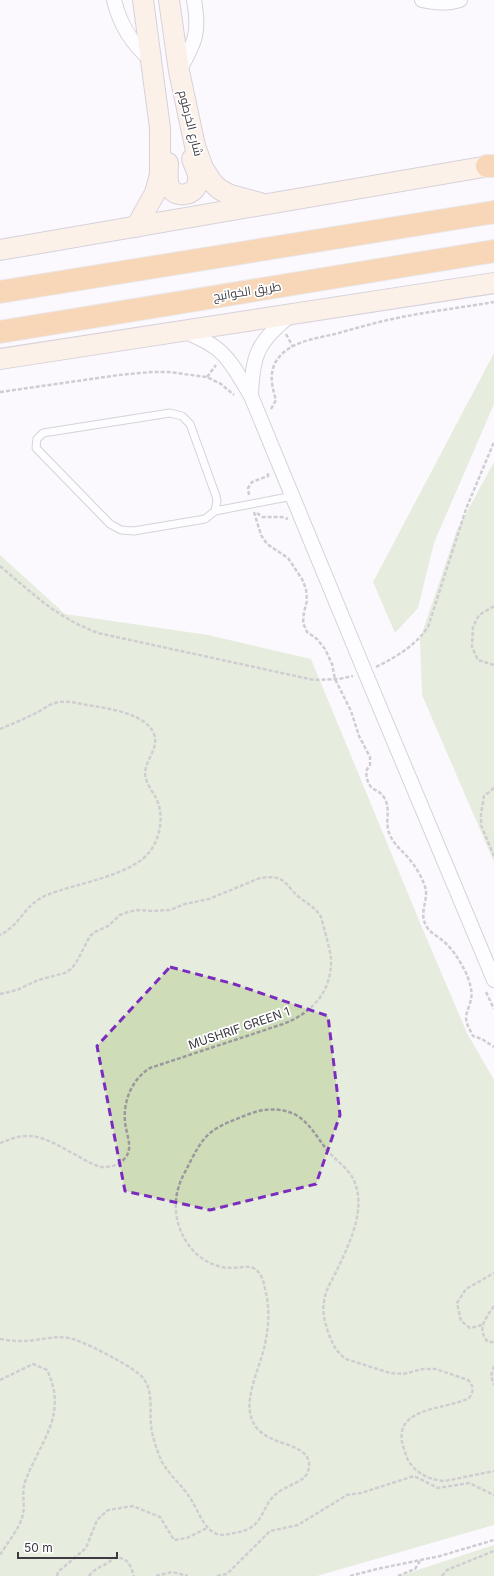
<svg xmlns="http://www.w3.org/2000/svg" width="494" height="1576" viewBox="0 0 494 1576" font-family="Inter,Cairo,sans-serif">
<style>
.green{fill:#ceddb8}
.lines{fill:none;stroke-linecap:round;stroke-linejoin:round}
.lane-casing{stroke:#a8a1b1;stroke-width:9}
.street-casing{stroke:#a8a1b1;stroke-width:16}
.secondary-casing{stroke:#a8a1b1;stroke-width:22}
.highway-casing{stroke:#d4d4d5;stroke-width:24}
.path{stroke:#9b989e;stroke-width:2.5;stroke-dasharray:4 2;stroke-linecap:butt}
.lane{stroke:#fff;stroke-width:7}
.street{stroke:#fff;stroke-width:14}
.secondary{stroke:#fce6d0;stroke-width:20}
.highway{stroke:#f4ab64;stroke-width:22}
.marked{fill:none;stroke:#7b2cbf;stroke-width:3;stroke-dasharray:8 5;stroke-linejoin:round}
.labels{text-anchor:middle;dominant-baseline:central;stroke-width:3.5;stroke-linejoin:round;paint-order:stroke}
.street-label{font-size:12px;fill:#3d3a41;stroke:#fff}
</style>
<rect width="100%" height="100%" fill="#fbf9fd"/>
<g class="green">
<path d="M494 353V404L434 543 418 608 395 633 373 582Z"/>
<path d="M494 462V862L422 695 420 639 457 530Z"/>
<path d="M0 555 65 614 208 635 311 659 421 925 467 1033 494 1080V1525L317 1576H0Z"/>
<path d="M494 1545V1576H399Z"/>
</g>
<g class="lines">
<g class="lane-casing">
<g id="lane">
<path d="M170 413 182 416 190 424 216 496 217 501 215 511 205 519 134 531 121 530 110 524 36 448 37 439 43 433Z"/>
<path d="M215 511 293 496"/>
</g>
</g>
<g class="street-casing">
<g id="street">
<path d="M114 0C120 25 131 43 150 59"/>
<path d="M422 0C436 3 447 4 460 0"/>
<path d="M179 71C195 42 200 34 194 0"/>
<path d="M183 331C225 347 229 359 251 396L365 672 494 980"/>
<path d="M251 396C252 355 258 341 291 315"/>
</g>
</g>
<g class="secondary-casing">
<g id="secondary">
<path d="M169 0 179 71 195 146 203 168 212 182 219 189 230 195 260 203"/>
<path d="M168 163C168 171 166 180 170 188 178 200 198 194 198 180 199 173 194 165 192 159"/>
<path d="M136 227 155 193 160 174V128L143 0"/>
<path d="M0 250 494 165"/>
<path d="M0 359 494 283"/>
</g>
</g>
<g class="highway-casing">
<g id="highway">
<path d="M487 166H494"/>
<path d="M0 292 494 212"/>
<path d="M0 332 494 251"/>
</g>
</g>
<g class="path">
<path d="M286 334 293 347"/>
<path d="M207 377 216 365"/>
<path d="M0 392 119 375 151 372H168L207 377 221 384 234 395"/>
<path d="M271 409 276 400C271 384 268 368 281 355 294 341 318 338 335 334 353 329 370 324 388 320 423 312 459 308 494 302"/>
<path d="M249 495 248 488 252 482 268 476V473"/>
<path d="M254 512 261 535 267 544 288 558 302 579 306 589 307 601 304 612 303 623 307 632 317 639 325 649 332 664 335 679 351 711 359 736 370 757V765L366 771C368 795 377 785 385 799 391 810 384 823 390 835 394 845 403 851 410 860 416 867 421 876 424 884 431 899 417 912 427 927 430 933 438 936 443 941 453 949 460 961 466 973 469 980 473 991 471 999 470 1005 467 1010 466 1017 466 1024 470 1030 473 1036L482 1039 494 1047"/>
<path d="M257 513 262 517H282L288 519"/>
<path d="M0 566C32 593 57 618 98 633L314 680 339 679 353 676"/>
<path d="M494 606 479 615 473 627 472 647 478 660 494 665"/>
<path d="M376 667C396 657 415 646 428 627L466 509 494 442"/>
<path d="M0 729C12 724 24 719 36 713 42 710 48 705 55 703 66 700 76 703 87 705 106 708 146 713 154 734 160 751 141 762 146 779 148 786 153 792 156 798 164 814 161 835 151 850 133 876 76 883 47 895 24 904 21 925 0 935"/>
<path d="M494 788 484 796 481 814V825L494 856"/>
<path d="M486 992 494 1009"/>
<path d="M0 994 17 990 38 980 65 973 71 969 76 963 90 936 95 932 108 926 120 915 128 912 137 910 153 911 170 910 185 904 209 899 260 878C287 874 284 885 300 898 308 904 316 908 321 917 324 929 330 948 331 959 332 992 312 1013 283 1024L150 1068C132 1079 123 1101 125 1122 126 1131 130 1141 129 1149 127 1163 112 1168 100 1167 78 1159 49 1135 27 1136 17 1136 9 1140 0 1143"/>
<path d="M494 1306C486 1318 476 1329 488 1342H494"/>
<path d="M482 1325 470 1328 461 1321 457 1303 466 1289 494 1273"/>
<path d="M0 1339C12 1341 23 1342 35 1340 49 1338 62 1335 76 1340 90 1345 136 1368 143 1378 155 1393 148 1414 152 1432 154 1442 158 1453 162 1462 170 1476 182 1485 190 1498 198 1509 203 1529 217 1534 222 1536 228 1534 234 1533 239 1532 245 1531 250 1528 263 1521 264 1504 275 1495 282 1488 291 1486 299 1481 305 1478 308 1474 309 1467 311 1450 290 1446 277 1441 228 1423 258 1378 265 1344 269 1324 270 1308 265 1289 263 1279 261 1271 251 1267 240 1266 229 1270 218 1266 186 1257 168 1218 179 1186 181 1178 186 1171 189 1164 195 1153 200 1142 209 1134 219 1125 232 1121 244 1116 260 1109 279 1106 296 1115 311 1124 317 1138 328 1151 337 1162 350 1169 355 1183 366 1211 348 1247 336 1272 331 1282 325 1291 324 1302 322 1313 325 1322 328 1332 332 1343 336 1352 346 1359L390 1373 403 1374 423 1369H436L468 1380C474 1386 474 1391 469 1398 447 1410 392 1406 403 1446 405 1451 406 1456 408 1460 416 1474 430 1480 445 1481L494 1471"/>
<path d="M494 1366 491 1376 494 1385"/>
<path d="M0 1380 33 1364 47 1370C69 1415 39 1443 25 1482 21 1493 26 1507 22 1518 19 1528 6 1545 0 1555"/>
<path d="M57 1576 58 1572 86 1548 97 1520 108 1510 133 1506 160 1517 174 1540 187 1538 207 1528"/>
<path d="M89 1576C95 1567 106 1566 114 1558 128 1557 130 1564 134 1576"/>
<path d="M156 1576 172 1572 188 1576"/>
<path d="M217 1576 227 1574 270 1531 298 1525 347 1495 361 1493 414 1476 438 1488 469 1483 494 1495"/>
<path d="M350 1576 377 1569 440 1556 494 1540"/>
<path d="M398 1576 415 1569 420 1561"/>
<path d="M442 1576 447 1570 494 1551"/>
</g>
<use href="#lane" class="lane"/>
<use href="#street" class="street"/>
<use href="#secondary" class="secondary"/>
<use href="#highway" class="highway"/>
</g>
<path d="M0 0H494V1576H0ZM170 967 234 984 328 1016 340 1115 316 1184 210 1210 125 1191 97 1046Z" fill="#fbf9fd" fill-opacity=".55" fill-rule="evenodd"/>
<path class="marked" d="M170 967 234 984 328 1016 340 1115 316 1184 210 1210 125 1191 97 1046Z"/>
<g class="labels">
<g class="street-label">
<text transform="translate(191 123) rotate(76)">شارع الخرطوم</text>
<text transform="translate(247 291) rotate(-9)">طريق الخوانيج</text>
<text transform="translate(239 1028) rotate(-19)">MUSHRIF GREEN 1</text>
</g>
</g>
<path d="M18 1552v6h99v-6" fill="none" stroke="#3d3a41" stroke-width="2"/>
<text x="24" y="1552" font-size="12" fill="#3d3a41" stroke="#ffffff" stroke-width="3" paint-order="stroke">50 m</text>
</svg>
